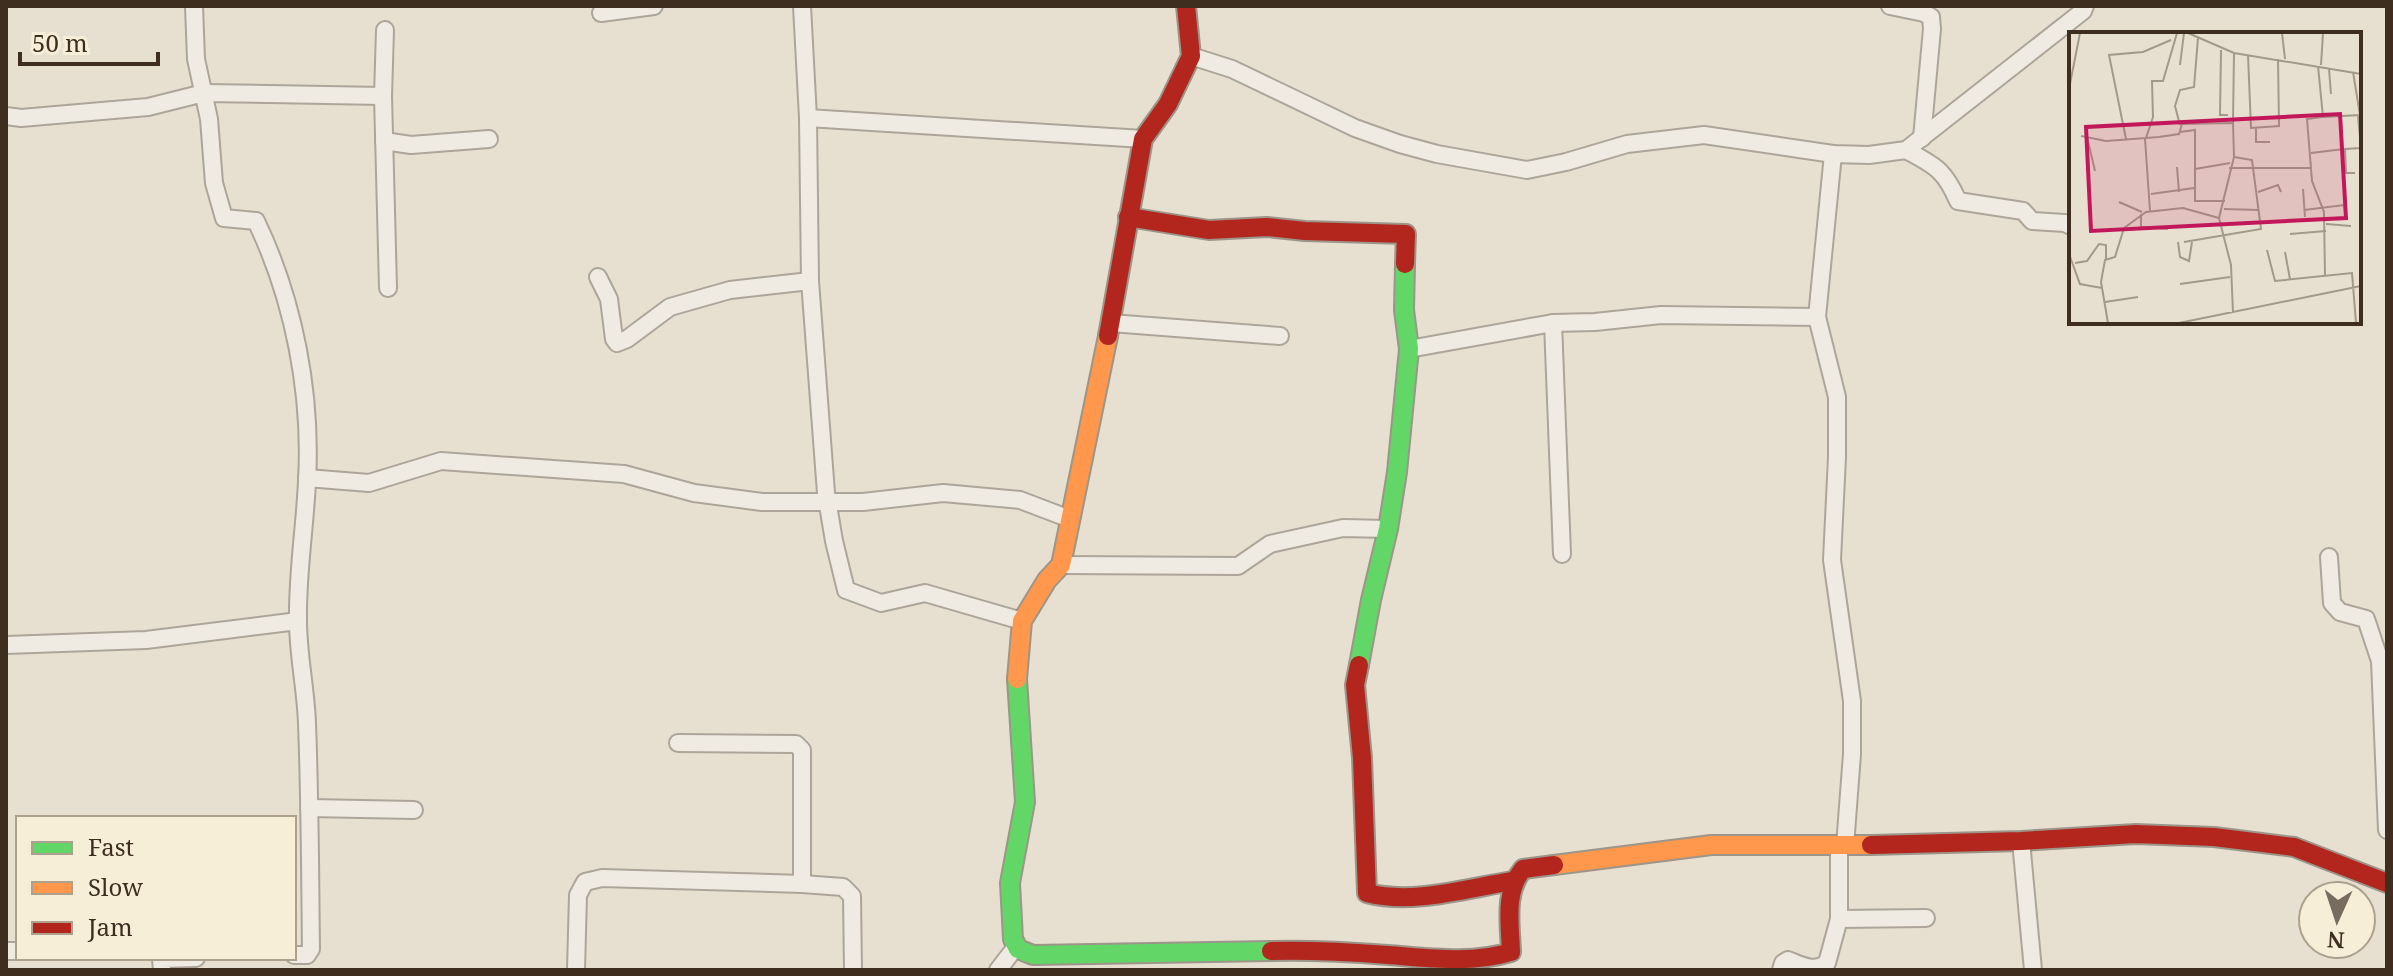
<svg xmlns="http://www.w3.org/2000/svg" width="2393" height="976" viewBox="0 0 2393 976" font-family="'Noto Serif',serif">
<style>
.lines{fill:none;stroke-linecap:round;stroke-linejoin:round}
.street-casing{stroke:#ada599;stroke-width:20}
.fast-casing{stroke:#9c958a;stroke-width:22}
.slow-casing{stroke:#9c958a;stroke-width:22}
.jam-casing{stroke:#9c958a;stroke-width:22}
.street{stroke:#efebe3;stroke-width:16}
.fast{stroke:#63d668;stroke-width:18}
.slow{stroke:#ff974d;stroke-width:18}
.jam{stroke:#b3261e;stroke-width:18}
.inset-road{fill:none;stroke:#a3998a;stroke-width:2}
.view{fill:#c2185b;fill-opacity:0.15;stroke:#c2185b;stroke-width:4}
.inset-edge{fill:none;stroke:#3d2e20;stroke-width:4}
</style>
<rect width="100%" height="100%" fill="#e7e0d1"/>
<g class="lines">
<g class="street-casing">
<g id="street">
<path d="M194 6 196 59 209 119 214 183 224 218 256 221C294 300 312 394 307 481 305 527 297 575 298 621 298 655 306 690 307 724 310 799 310 874 311 949L307 955H294"/>
<path d="M802 6 808 118 810 281 826 493 834 541 846 590 881 603 925 593 1022 621"/>
<path d="M1890 6 1924 13 1931 17 1932 29 1922 138"/>
<path d="M601 13 654 6"/>
<path d="M385 30 383 96 388 288"/>
<path d="M1191 56 1232 69 1355 128 1400 144 1437 154 1527 170 1566 162 1627 144 1704 135 1833 154 1869 155 1906 150 2083 11 2085 6"/>
<path d="M6 116 21 118 148 107 204 93 383 96"/>
<path d="M808 118 1143 139"/>
<path d="M384 141 411 145 489 139"/>
<path d="M1906 150C1935 166 1944 169 1958 201L2023 211 2032 221 2065 223 2071 226"/>
<path d="M1833 154 1817 317 1837 397V457L1832 560 1852 701V754L1845 846"/>
<path d="M598 277 609 299 614 339 617 343 627 339 670 307 730 290 810 281"/>
<path d="M1111 323 1280 336"/>
<path d="M1553 323 1562 554"/>
<path d="M1409 349 1553 323 1595 322 1661 315 1817 317"/>
<path d="M307 478 369 483 441 461 624 474 694 493 762 502H863L943 493 1020 500 1070 519"/>
<path d="M2329 557 2332 603 2340 612 2366 619 2380 661 2387 830"/>
<path d="M1061 565 1238 566 1270 544 1343 528 1388 529"/>
<path d="M6 645 146 640 298 621"/>
<path d="M678 743 796 744 802 750V884"/>
<path d="M309 808 414 810"/>
<path d="M2021 841 2033 970"/>
<path d="M1839 919 1926 918"/>
<path d="M6 951H18"/>
<path d="M162 970 161 959 196 958"/>
<path d="M576 970 578 895 585 882 602 878 802 884 843 887 852 896 853 970"/>
<path d="M998 970 1015 948"/>
<path d="M1781 970 1783 963 1788 960C1801 965 1815 973 1827 963L1839 919V846"/>
</g>
</g>
<g class="fast-casing">
<g id="fast">
<path d="M1359 665 1371 600 1388 529 1397 472 1409 349 1404 310 1405 264"/>
<path d="M1017 679 1025 802 1010 883 1013 939 1018 949 1033 955 1271 951"/>
</g>
</g>
<g class="slow-casing">
<g id="slow">
<path d="M1017 679 1022 621 1047 580 1061 565 1108 336"/>
<path d="M1554 865 1711 845H1871"/>
</g>
</g>
<g class="jam-casing">
<g id="jam">
<path d="M1128 217 1209 230 1267 227 1305 231 1406 234 1405 264"/>
<path d="M1108 336 1143 139 1168 104 1191 56 1186 6"/>
<path d="M1359 665 1355 685 1362 758 1367 893C1413 905 1467 888 1513 881"/>
<path d="M1871 845 2021 841 2136 834 2214 837 2294 847 2387 883"/>
<path d="M1271 951C1311 950 1349 952 1388 955 1430 958 1471 964 1511 952 1510 923 1504 892 1523 869L1554 865"/>
</g>
</g>
<use href="#street" class="street"/>
<use href="#fast" class="fast"/>
<use href="#slow" class="slow"/>
<use href="#jam" class="jam"/>
</g>
<g transform="translate(2069 32)">
<rect width="292" height="292" fill="#e7e0d1"/>
<path class="inset-road" d="M119 1 165 21 292 42M213 1 216 27M152 18 151 83H159M179 23 182 96 210 94 209 27M111 33 115 1M252 33 254 1M249 34 254 85 238 87 243 149 255 180 256 243M260 37 262 62M0 57 11 1M254 85 291 83 284 40M164 90 165 21M111 93 106 74 111 58 125 55 129 6M187 96V110H201M111 100 126 98V169H156M12 104 37 109 90 105 110 102 113 92 164 91 165 125 150 186 162 233 164 281M18 105 26 139M77 106 84 85 83 49H94L108 1M57 107 40 23 74 20 102 8M76 107 81 179M242 121 275 117M108 135 110 160M160 136H241M126 137 161 131M286 141H277L276 117 292 116 289 84M234 157 236 185M189 160 209 153 212 160M82 162 125 156M50 170 73 180M155 177 190 178M235 178 275 173 276 179M72 182V195L99 197M257 192 282 194M221 202 257 199M109 210 111 225 120 229 123 210M115 210 192 197 183 128 165 125M198 218 206 249 283 241 287 291M216 220 221 247M0 222 11 252 33 256M6 231 18 229 30 212 37 213V227M111 252 161 245M36 270 69 265M39 291 32 250 36 228 46 225 55 196 77 180 114 176 150 186M110 291 292 254"/>
<path class="view" d="M271 82 277 186 22 199 17 95Z"/>
<rect width="292" height="292" class="inset-edge"/>
</g>
<rect width="2393" height="976" fill="none" stroke="#3d2e20" stroke-width="16"/>
<rect x="16" y="816" width="280" height="144" fill="#f7eed8" stroke="#ada18e" stroke-width="2"/>
<rect x="32" y="842" width="40" height="12" fill="#63d668" stroke="#ada18e" stroke-width="2"/>
<text x="88" y="856" font-size="24" fill="#3d2e20">Fast</text>
<rect x="32" y="882" width="40" height="12" fill="#ff974d" stroke="#ada18e" stroke-width="2"/>
<text x="88" y="896" font-size="24" fill="#3d2e20">Slow</text>
<rect x="32" y="922" width="40" height="12" fill="#b3261e" stroke="#ada18e" stroke-width="2"/>
<text x="88" y="936" font-size="24" fill="#3d2e20">Jam</text>
<g transform="translate(2337 920) rotate(183)"><circle r="38" fill="#f7eed8" stroke="#ada18e" stroke-width="2"/>
<path d="M0-6L14 30L0 20L-14 30Z" fill="#786c5e"/>
<text y="-12" font-size="22" font-weight="bold" text-anchor="middle" fill="#3d2e20">N</text>
</g>
<path d="M20 52v12h138v-12" fill="none" stroke="#3d2e20" stroke-width="4"/>
<text x="32" y="52" font-size="24" fill="#3d2e20" stroke="#f7eed8" stroke-width="6" paint-order="stroke">50 m</text>
</svg>
